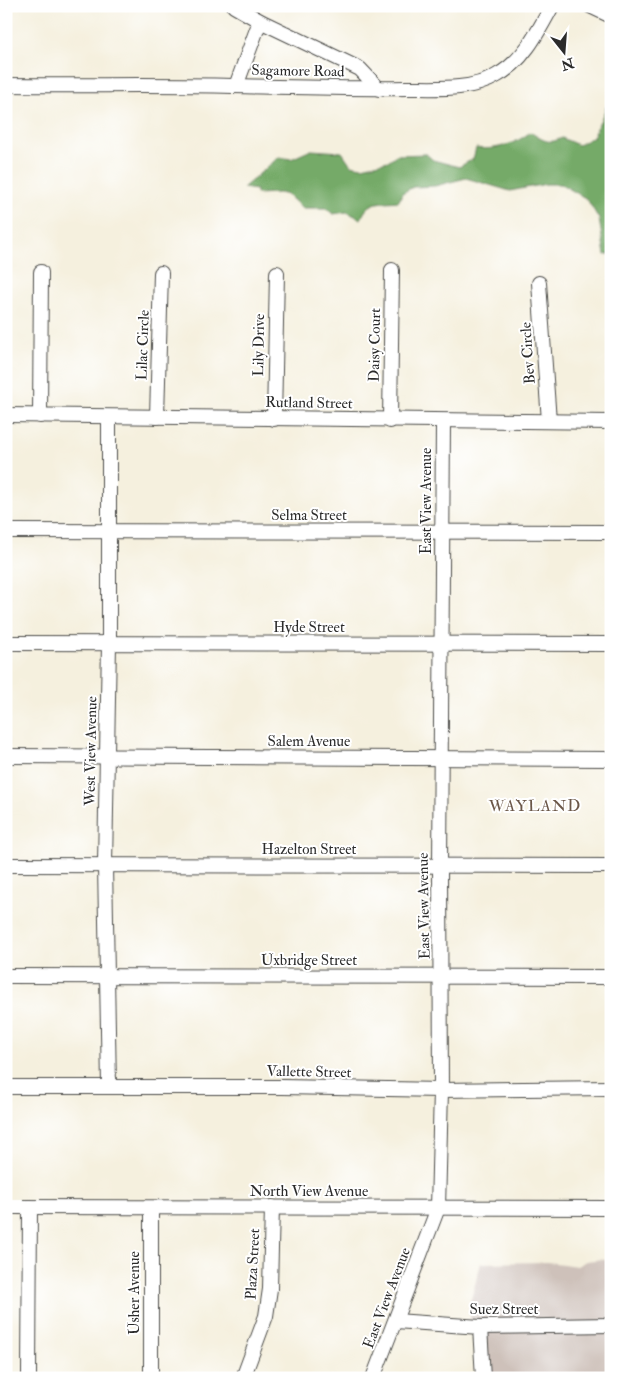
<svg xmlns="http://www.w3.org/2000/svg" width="617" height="1384" viewBox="0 0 617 1384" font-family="'IM FELL Double Pica',serif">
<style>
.industrial{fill:#cec1ba}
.forest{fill:#75aa68;stroke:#506a4a}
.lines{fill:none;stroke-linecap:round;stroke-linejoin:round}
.minor-casing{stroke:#494946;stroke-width:16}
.minor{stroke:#fff;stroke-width:14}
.labels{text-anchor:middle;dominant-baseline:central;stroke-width:4;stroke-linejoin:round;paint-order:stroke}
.street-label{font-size:15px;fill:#2b2b2b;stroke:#fff}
.neighbourhood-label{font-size:16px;letter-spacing:1px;fill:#6b5748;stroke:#fff}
</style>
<rect width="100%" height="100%" fill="#fff"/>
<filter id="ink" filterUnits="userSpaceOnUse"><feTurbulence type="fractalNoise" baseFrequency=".02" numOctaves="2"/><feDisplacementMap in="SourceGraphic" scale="10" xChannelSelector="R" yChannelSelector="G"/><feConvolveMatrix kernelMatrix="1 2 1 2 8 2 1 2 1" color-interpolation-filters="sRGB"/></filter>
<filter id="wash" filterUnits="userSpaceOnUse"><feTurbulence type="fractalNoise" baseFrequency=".0096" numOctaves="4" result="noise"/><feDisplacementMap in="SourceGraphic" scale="20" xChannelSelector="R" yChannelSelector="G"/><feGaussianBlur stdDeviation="1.12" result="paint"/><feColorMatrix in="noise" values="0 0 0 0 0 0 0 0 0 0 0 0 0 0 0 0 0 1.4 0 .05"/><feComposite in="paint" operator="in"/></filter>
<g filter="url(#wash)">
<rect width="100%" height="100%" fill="#f5f0de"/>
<path class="industrial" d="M603 1259 611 1262V1378H483L480 1329 470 1324 471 1299 481 1263 548 1262 577 1266 586 1261Z"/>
<path class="forest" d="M611 97V184L607 192 611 200V254L605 255 599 219 587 199 561 184H546L510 191 466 178 435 186 413 187 402 193 399 201C381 203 369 199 361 219L347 212 333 214 326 208H302L288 195 279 193 256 194V190L243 188 279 157 291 159 311 150 342 152 351 165 362 167 388 161 396 155 426 154 433 160 459 167 473 159 476 148C493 151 517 144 530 132 543 140 548 145 562 138L578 145 593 137Z"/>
</g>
<g filter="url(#ink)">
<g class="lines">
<g class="minor-casing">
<g id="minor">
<path d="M234 6 260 21 360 69 379 89"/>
<path d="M590 6 611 16"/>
<path d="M6 85C82 86 157 84 233 86 291 87 349 89 407 88 435 88 471 91 496 76 523 62 538 32 552 6"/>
<path d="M236 86 260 21"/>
<path d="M539 283 549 421"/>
<path d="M6 415 611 422"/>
<path d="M40 416 41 272"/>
<path d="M109 417V643L105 865 109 1086"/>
<path d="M157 417 161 273"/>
<path d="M274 419 277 273"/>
<path d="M390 421 392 270"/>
<path d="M6 531 611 532"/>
<path d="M6 643 611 644"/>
<path d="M6 756 611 759"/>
<path d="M6 865 611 866"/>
<path d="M6 976 611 977"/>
<path d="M6 1087H282L441 1090 611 1088"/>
<path d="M6 1207 611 1208"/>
<path d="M151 1208V1378"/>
<path d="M396 1321 480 1327 611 1325"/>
<path d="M480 1327 483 1378"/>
<path d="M29 1378 30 1207"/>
<path d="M243 1378 266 1316 270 1289 272 1207"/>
<path d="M373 1378 438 1208 441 1090 440 867 443 422"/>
</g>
</g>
<use href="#minor" class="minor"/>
</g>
</g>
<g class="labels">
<g class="street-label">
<text transform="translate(298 71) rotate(1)">Sagamore Road</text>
<text transform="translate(143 345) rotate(-88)">Lilac Circle</text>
<text transform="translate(259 345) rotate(-89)">Lily Drive</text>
<text transform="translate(375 345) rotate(-89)">Daisy Court</text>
<text transform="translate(528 353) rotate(-94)">Bev Circle</text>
<text transform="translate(309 403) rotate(1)">Rutland Street</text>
<text transform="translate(426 501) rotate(-90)">East View Avenue</text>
<text x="309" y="515">Selma Street</text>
<text x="309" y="627">Hyde Street</text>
<text x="309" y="741">Salem Avenue</text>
<text transform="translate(91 751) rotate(-89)">West View Avenue</text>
<text x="309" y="849">Hazelton Street</text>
<text transform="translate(424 906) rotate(-91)">East View Avenue</text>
<text x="309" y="960">Uxbridge Street</text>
<text transform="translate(309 1072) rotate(1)">Vallette Street</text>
<text x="309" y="1191">North View Avenue</text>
<text transform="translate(253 1264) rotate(-87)">Plaza Street</text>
<text transform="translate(134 1293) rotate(-90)">Usher Avenue</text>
<text transform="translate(387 1298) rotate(-69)">East View Avenue</text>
<text x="504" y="1309">Suez Street</text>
</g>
<g class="neighbourhood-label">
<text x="535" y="806">WAYLAND</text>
</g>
</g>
<rect width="617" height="1384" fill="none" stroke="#fff" stroke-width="25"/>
<g transform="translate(564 52) rotate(163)" stroke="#ffffff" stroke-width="4" paint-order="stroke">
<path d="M0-4L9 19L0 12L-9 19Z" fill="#2b2b2b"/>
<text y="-8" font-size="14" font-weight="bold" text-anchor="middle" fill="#2b2b2b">N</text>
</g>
</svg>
